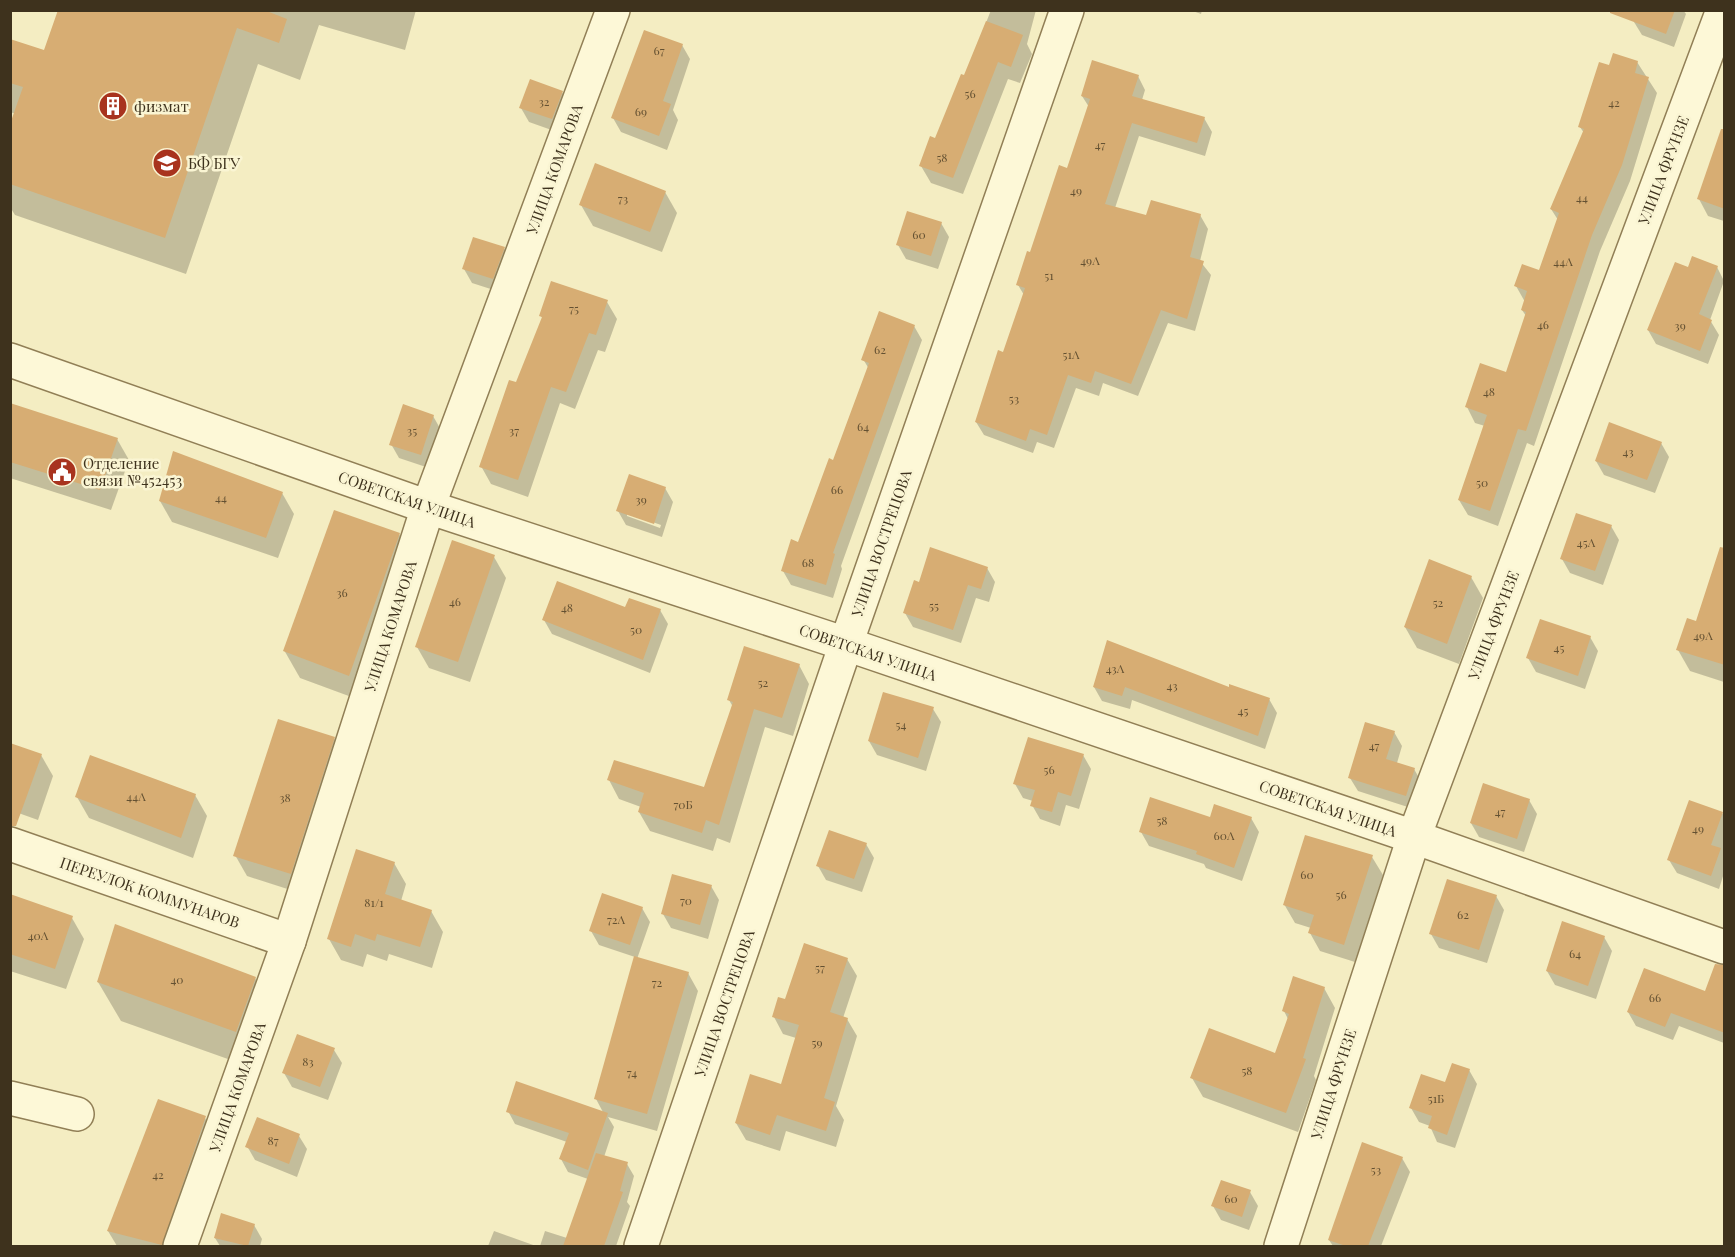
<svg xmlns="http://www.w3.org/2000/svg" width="1735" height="1257" viewBox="0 0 1735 1257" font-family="'Playfair Display',serif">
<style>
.shadow{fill:#0003;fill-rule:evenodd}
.building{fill:#d7ad73}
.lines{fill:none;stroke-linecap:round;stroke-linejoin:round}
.minor-casing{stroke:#917f56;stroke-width:36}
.minor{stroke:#fdf8d7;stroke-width:33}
.labels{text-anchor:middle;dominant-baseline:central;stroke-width:5;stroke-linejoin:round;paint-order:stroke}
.number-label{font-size:12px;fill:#645132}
.poi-label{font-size:15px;fill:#3e321d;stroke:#faf5d3;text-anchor:start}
.street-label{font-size:15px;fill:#3e321d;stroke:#faf5d3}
</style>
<rect width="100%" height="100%" fill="#f4edc2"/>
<g class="shadow">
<path d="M60 10H416L405 50 319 25 300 80 258 64 186 274 15 215 10 207V129L16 114 10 112V40L45 52Z"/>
<path d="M991 10H1036L1027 44 1032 54 1020 83 1008 79 963 194 931 183 921 166 936 140 965 77Z"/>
<path d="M1190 10H1202L1201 14Z"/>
<path d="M1638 10H1683L1686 14 1674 47 1642 35 1634 22Z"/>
<path d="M682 45 690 59 673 110 678 120 667 150 621 132 613 118Z"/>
<path d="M1637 62 1657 93 1630 181 1600 251 1534 446 1527 443 1498 526 1468 515 1459 500 1485 426 1475 423 1467 407 1507 374 1526 316 1522 310 1525 302 1516 286 1540 272 1558 220 1551 209 1584 133 1580 127 1610 67Z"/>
<path d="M1138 76 1145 90 1142 100 1204 118 1212 132 1205 156 1139 136 1115 208 1147 217 1200 215 1208 229 1200 261 1211 275 1195 331 1168 323 1138 396 1103 383 1099 396 1076 388 1054 448 1037 442 1033 453 984 435 976 422 1004 354 1024 295 1018 285 1067 170 1089 107 1082 96Z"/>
<path d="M562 92 570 106 560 133 529 122 521 108Z"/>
<path d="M1724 127V221L1708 216 1699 199Z"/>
<path d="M665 192 677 213 662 252 593 226 581 205Z"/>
<path d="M941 223 949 237 938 269 906 259 898 245Z"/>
<path d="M504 248 512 262 500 292 472 283 464 269Z"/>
<path d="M1717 267 1724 281 1710 320 1719 335 1708 364 1656 344 1648 330 1689 269Z"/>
<path d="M607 302 617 319 605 352 598 350 575 409 560 403 528 497 491 484 481 466 517 384 543 319 541 316Z"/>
<path d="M914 326 922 340 841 566 842 569 833 598 791 585 783 571 799 543 834 462 869 369 863 359Z"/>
<path d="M10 405 117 439 129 460 111 510 10 478Z"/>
<path d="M433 416 441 430 429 468 399 458 391 444Z"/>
<path d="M1661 443 1669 457 1655 493 1604 475 1596 461Z"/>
<path d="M665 488 673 502 662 537 626 525 618 511ZM627 513 661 525 660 528 627 516Z"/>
<path d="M282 493 294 514 278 558 172 522 160 501Z"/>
<path d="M1611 526 1619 540 1603 585 1570 573 1562 559Z"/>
<path d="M399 534 415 561 365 702 300 678 284 650Z"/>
<path d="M494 557 506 578 470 682 429 668 417 647Z"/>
<path d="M987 568 995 582 989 602 976 598 961 643 913 627 905 613 920 584Z"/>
<path d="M1471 577 1483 598 1459 664 1417 648 1405 627Z"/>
<path d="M1724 588V682L1690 671 1678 650Z"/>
<path d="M626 609 660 610 668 624 650 673 552 634 544 620Z"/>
<path d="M1590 637 1598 651 1585 689 1536 672 1528 658Z"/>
<path d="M1108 642 1230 689 1269 699 1277 713 1265 749 1132 700 1130 709 1102 701 1094 687Z"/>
<path d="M799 665 809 684 793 736 765 727 730 843 717 838 713 851 650 831 639 812 641 807 619 799 609 780 705 789 733 707 729 700Z"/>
<path d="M933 709 941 722 926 771 877 755 869 741Z"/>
<path d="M1394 732 1402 746 1397 763 1414 769 1422 783 1414 809 1358 791 1350 778Z"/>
<path d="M334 738 346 759 303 894 247 876 235 855Z"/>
<path d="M41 755 53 776 38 820 10 810Z"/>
<path d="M1083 755 1091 769 1079 809 1066 805 1060 826 1040 819 1032 805 1033 801 1023 798 1015 784Z"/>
<path d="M195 795 207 816 193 858 89 818 77 797Z"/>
<path d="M1529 800 1537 814 1524 852 1479 837 1471 823Z"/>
<path d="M1690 802 1724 814V873L1719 889 1677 873 1669 860Z"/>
<path d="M1211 818H1251L1259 832 1242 881 1206 868 1204 864 1149 846 1141 832Z"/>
<path d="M866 844 874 858 862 892 826 880 818 866Z"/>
<path d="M1372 857 1383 875 1355 962 1320 951 1310 933 1311 928 1295 923 1284 904Z"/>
<path d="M394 863 406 884 401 901 431 911 443 932 432 968 389 954 387 961 367 954 363 967 341 960 329 939Z"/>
<path d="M711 886 719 900 708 939 671 928 663 914Z"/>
<path d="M10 896 72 918 84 939 66 989 10 971Z"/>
<path d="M1496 896 1504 910 1487 963 1439 948 1431 934Z"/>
<path d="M642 908 650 922 637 959 688 973 698 991 657 1131 608 1117 614 1127 604 1157 627 1164 634 1176 627 1202 630 1206 616 1246H540L545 1231 567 1238 588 1179 568 1172 561 1159 567 1142 515 1124 508 1111 604 1114 596 1099 635 957 599 945 591 931Z"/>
<path d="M1604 937 1612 951 1596 999 1555 985 1547 971Z"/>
<path d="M847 959 857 976 843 1018 847 1019 857 1036 836 1106 844 1120 836 1147 786 1131 780 1151 746 1140 736 1123 782 1086 796 1038 783 1034 774 1017 786 1001Z"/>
<path d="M1724 977V1043L1679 1026 1673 1040 1636 1026 1628 1012 1706 993Z"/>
<path d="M255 978 278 1017 259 1070 121 1021 98 982Z"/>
<path d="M1324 988 1335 1008 1314 1076 1316 1080 1298 1132 1203 1097 1192 1078 1276 1055 1288 1019 1284 1011Z"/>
<path d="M334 1050 342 1063 328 1100 292 1087 284 1073Z"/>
<path d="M1469 1070 1477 1084 1455 1148 1437 1142 1430 1126 1419 1122 1411 1108Z"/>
<path d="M205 1118 217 1139 180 1246H117L108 1231Z"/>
<path d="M299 1136 307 1149 297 1177 255 1160 247 1146Z"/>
<path d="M1402 1158 1410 1172 1381 1246H1333L1329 1240Z"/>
<path d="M1250 1192 1258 1206 1249 1230 1221 1220 1213 1206Z"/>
<path d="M254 1225 262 1239 260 1246H220L215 1238Z"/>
<path d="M494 1231 536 1246H488Z"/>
</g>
<g class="building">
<path d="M58 10H264L287 19 279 43 237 28 165 238 10 184V124L23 87 10 83V39L44 50Z"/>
<path d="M1610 10H1675L1666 34 1610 13Z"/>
<path d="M986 21 1023 35 1011 67 998 62 953 178 919 166 930 136 935 138 961 74 964 75Z"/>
<path d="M644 30 683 44 663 101 671 104 659 136 611 118Z"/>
<path d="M1613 53 1638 61 1635 73 1649 77 1622 165 1592 235 1526 431 1518 429 1490 511 1458 500 1487 415 1465 407 1480 363 1506 372 1526 312 1521 310 1527 291 1514 286 1522 264 1539 270 1559 213 1550 209 1584 129 1578 127 1599 62 1609 65Z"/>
<path d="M1092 60 1139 75 1132 96 1205 117 1197 143 1132 123 1105 204 1146 215 1151 200 1201 214 1190 257 1204 261 1187 319 1161 310 1131 384 1095 371 1091 383 1068 375 1047 435 1030 429 1026 441 975 422 998 350 1003 352 1025 288 1016 285 1027 251 1030 252 1059 165 1067 168 1090 99 1081 96Z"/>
<path d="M530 79 563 91 552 119 519 108Z"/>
<path d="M1721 129H1725V209L1697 199Z"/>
<path d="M595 163 666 191 650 232 579 205Z"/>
<path d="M907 211 942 222 931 256 896 245Z"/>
<path d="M473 237 505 247 493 279 462 269Z"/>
<path d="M1692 256 1718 266 1699 314 1712 320 1700 351 1647 330 1675 262 1688 267Z"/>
<path d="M551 281 608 300 596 335 589 333 566 392 551 387 518 480 479 467 509 380 516 382 542 317 539 316Z"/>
<path d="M879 311 915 325 833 553 835 554 826 585 781 571 791 539 798 542 829 458 833 460 869 363 861 360Z"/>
<path d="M10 403 118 438 100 490 10 462Z"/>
<path d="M403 404 434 415 421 455 389 445Z"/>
<path d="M1609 422 1662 442 1647 480 1595 461Z"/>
<path d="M173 451 283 492 266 538 159 501Z"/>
<path d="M629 474 666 487 654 524 616 511Z"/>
<path d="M334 510 400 533 349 676 283 651Z"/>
<path d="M1576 513 1612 525 1595 571 1560 559Z"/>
<path d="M452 540 495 555 458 662 415 647Z"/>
<path d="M930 547 988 567 981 589 968 585 953 630 903 613 914 580 919 582Z"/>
<path d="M1720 547 1725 548V665L1676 650 1687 618 1696 621Z"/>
<path d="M1429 559 1472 576 1447 644 1404 627Z"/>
<path d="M557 581 625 607 629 598 661 609 643 660 542 620Z"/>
<path d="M1540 619 1591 636 1578 676 1526 658Z"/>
<path d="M1107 640 1229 687V684L1270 698 1258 736 1125 687 1122 696 1093 687Z"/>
<path d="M744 646 800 664 782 718 754 709 719 825 706 820 702 833 638 812 644 793 607 780 614 760 704 787 733 702 727 700Z"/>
<path d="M883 692 934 707 918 758 868 741Z"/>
<path d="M278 719 335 737 291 874 233 856Z"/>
<path d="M1365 722 1395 731 1386 759 1415 768 1406 796 1348 778Z"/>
<path d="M1028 737 1084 754 1071 796 1058 792 1052 812 1030 806 1035 790 1013 784Z"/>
<path d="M10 743 42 754 16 826H10Z"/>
<path d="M90 755 196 794 181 838 75 797Z"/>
<path d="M1483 783 1530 799 1517 839 1470 823Z"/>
<path d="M1150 797 1210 817 1214 804 1252 817 1234 868 1196 854 1197 851 1139 832Z"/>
<path d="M1689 800 1723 812 1711 845 1721 848 1711 876 1667 860Z"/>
<path d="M829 830 867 843 854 879 816 866Z"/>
<path d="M1305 835 1373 855 1344 945 1308 933 1314 915 1283 905Z"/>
<path d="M356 849 395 862 385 894 432 910 420 947 377 934 375 941 355 934 351 947 327 939Z"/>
<path d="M672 874 712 885 700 925 661 914Z"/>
<path d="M1447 879 1497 895 1479 950 1429 934Z"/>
<path d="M602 893 643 907 630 945 589 931Z"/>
<path d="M10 894 73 916 55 969 10 954Z"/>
<path d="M1562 921 1605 936 1588 986 1546 971Z"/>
<path d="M115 924 256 977 236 1032 97 982Z"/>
<path d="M804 943 848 958 830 1012 848 1018 824 1098 835 1102 826 1131 777 1115 770 1135 735 1123 750 1074 781 1084 799 1025 772 1017 778 997 785 999Z"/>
<path d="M634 956 689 972 647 1114 594 1099Z"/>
<path d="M1715 964 1725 965V1033L1671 1013 1665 1027 1627 1012 1644 968 1705 991Z"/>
<path d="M1293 976 1325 987 1303 1058 1306 1059 1286 1113 1190 1078 1209 1028 1275 1053 1289 1014 1282 1011Z"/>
<path d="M297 1034 335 1048 320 1087 282 1073Z"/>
<path d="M1452 1063 1470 1069 1447 1135 1428 1128 1432 1116 1409 1108 1421 1074 1445 1082Z"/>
<path d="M516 1081 608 1113 588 1170 559 1159 569 1133 506 1112Z"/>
<path d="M158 1099 206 1116 162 1245 107 1231Z"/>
<path d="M257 1117 300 1134 289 1164 245 1147Z"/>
<path d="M1362 1142 1403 1157 1368 1246H1346L1328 1240Z"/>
<path d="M596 1153 628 1162 620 1191 623 1192 604 1246H563Z"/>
<path d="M1221 1180 1251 1190 1242 1217 1211 1206Z"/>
<path d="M221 1213 255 1224 248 1246 214 1238Z"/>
</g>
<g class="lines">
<g class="minor-casing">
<g id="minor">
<path d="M10 360 428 507 846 644 1414 837 1724 947"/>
<path d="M10 844 289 941"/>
<path d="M10 1098 77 1114"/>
<path d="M180 1246 289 941 428 507 613 10"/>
<path d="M641 1246 846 644 1067 10"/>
<path d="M1281 1246 1414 837 1723 10"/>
</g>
</g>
<use href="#minor" class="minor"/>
</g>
<defs>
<g id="building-disc" transform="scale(1.5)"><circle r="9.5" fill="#a8331e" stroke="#faf5d3"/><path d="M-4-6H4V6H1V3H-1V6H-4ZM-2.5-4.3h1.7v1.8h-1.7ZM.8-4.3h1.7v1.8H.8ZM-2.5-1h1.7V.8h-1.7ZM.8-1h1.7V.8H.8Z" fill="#fff"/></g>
<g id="university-disc" transform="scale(1.5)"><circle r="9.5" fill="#a8331e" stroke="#faf5d3"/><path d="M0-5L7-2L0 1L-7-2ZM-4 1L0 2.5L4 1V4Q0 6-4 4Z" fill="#fff"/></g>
<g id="civic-disc" transform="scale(1.5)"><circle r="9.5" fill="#a8331e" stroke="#faf5d3"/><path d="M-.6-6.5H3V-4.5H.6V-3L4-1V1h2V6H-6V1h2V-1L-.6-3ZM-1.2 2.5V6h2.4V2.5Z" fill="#fff"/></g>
</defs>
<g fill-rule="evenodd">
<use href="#building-disc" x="113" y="106"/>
<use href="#university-disc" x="167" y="163"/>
<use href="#civic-disc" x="62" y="472"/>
</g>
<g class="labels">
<g class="number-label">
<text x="659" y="50">67</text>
<text x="970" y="93">56</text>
<text x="544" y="101">32</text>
<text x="1614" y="102">42</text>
<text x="641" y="111">69</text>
<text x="1100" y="144">47</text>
<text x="942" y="157">58</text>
<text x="1076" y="190">49</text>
<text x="1582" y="197">44</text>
<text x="623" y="198">73</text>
<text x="919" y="234">60</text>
<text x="1090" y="260">49А</text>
<text x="1563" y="261">44А</text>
<text x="1049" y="275">51</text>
<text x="574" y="308">75</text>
<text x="1543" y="324">46</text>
<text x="1680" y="325">39</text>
<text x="880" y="349">62</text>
<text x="1071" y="354">51А</text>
<text x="1489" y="391">48</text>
<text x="1014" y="398">53</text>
<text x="863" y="426">64</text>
<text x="412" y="430">35</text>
<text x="514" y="430">37</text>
<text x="1628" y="451">43</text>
<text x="1482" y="482">50</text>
<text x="837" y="489">66</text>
<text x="221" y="497">44</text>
<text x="641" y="499">39</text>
<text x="1586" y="542">45А</text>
<text x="808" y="562">68</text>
<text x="342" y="592">36</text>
<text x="455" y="601">46</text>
<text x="1438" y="602">52</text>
<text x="934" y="605">55</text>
<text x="567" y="607">48</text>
<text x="636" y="629">50</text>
<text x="1703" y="635">49А</text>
<text x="1559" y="647">45</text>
<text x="1115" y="668">43А</text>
<text x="763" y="682">52</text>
<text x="1172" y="685">43</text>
<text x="1243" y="710">45</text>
<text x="901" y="724">54</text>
<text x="1374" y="745">47</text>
<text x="1049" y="769">56</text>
<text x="136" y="796">44А</text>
<text x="285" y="797">38</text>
<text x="683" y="804">70Б</text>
<text x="1500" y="811">47</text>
<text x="1162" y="820">58</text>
<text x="1698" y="828">49</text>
<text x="1224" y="835">60А</text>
<text x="1307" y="874">60</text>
<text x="1341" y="894">56</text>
<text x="686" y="900">70</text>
<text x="374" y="902">81/1</text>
<text x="1463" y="914">62</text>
<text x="616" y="919">72А</text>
<text x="38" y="935">40А</text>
<text x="1575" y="953">64</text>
<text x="820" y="967">57</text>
<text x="177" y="979">40</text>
<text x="657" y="982">72</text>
<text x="1655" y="997">66</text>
<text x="817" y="1042">59</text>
<text x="308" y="1061">83</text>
<text x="1247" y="1070">58</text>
<text x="632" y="1072">74</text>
<text x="1436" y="1098">51Б</text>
<text x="273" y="1140">87</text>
<text x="1376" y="1169">53</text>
<text x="158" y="1174">42</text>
<text x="1231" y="1198">60</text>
</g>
<g class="poi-label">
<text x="134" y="106">физмат</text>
<text x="188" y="163">БФ БГУ</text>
<text x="83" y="463">Отделение<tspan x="83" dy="17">связи №452453</tspan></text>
</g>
<g class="street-label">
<text transform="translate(554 169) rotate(-70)">УЛИЦА КОМАРОВА</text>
<text transform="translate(1663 170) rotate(-69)">УЛИЦА ФРУНЗЕ</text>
<text transform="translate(407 499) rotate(19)">СОВЕТСКАЯ УЛИЦА</text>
<text transform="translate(881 543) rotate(-71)">УЛИЦА ВОСТРЕЦОВА</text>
<text transform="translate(1493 625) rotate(-69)">УЛИЦА ФРУНЗЕ</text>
<text transform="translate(390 626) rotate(-72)">УЛИЦА КОМАРОВА</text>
<text transform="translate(868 652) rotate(19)">СОВЕТСКАЯ УЛИЦА</text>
<text transform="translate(1328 808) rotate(19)">СОВЕТСКАЯ УЛИЦА</text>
<text transform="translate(150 892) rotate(19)">ПЕРЕУЛОК КОММУНАРОВ</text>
<text transform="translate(724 1003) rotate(-71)">УЛИЦА ВОСТРЕЦОВА</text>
<text transform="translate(1333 1084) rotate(-72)">УЛИЦА ФРУНЗЕ</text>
<text transform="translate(237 1087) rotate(-70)">УЛИЦА КОМАРОВА</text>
</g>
</g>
<rect width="1735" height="1257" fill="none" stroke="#3e321d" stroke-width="24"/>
</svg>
